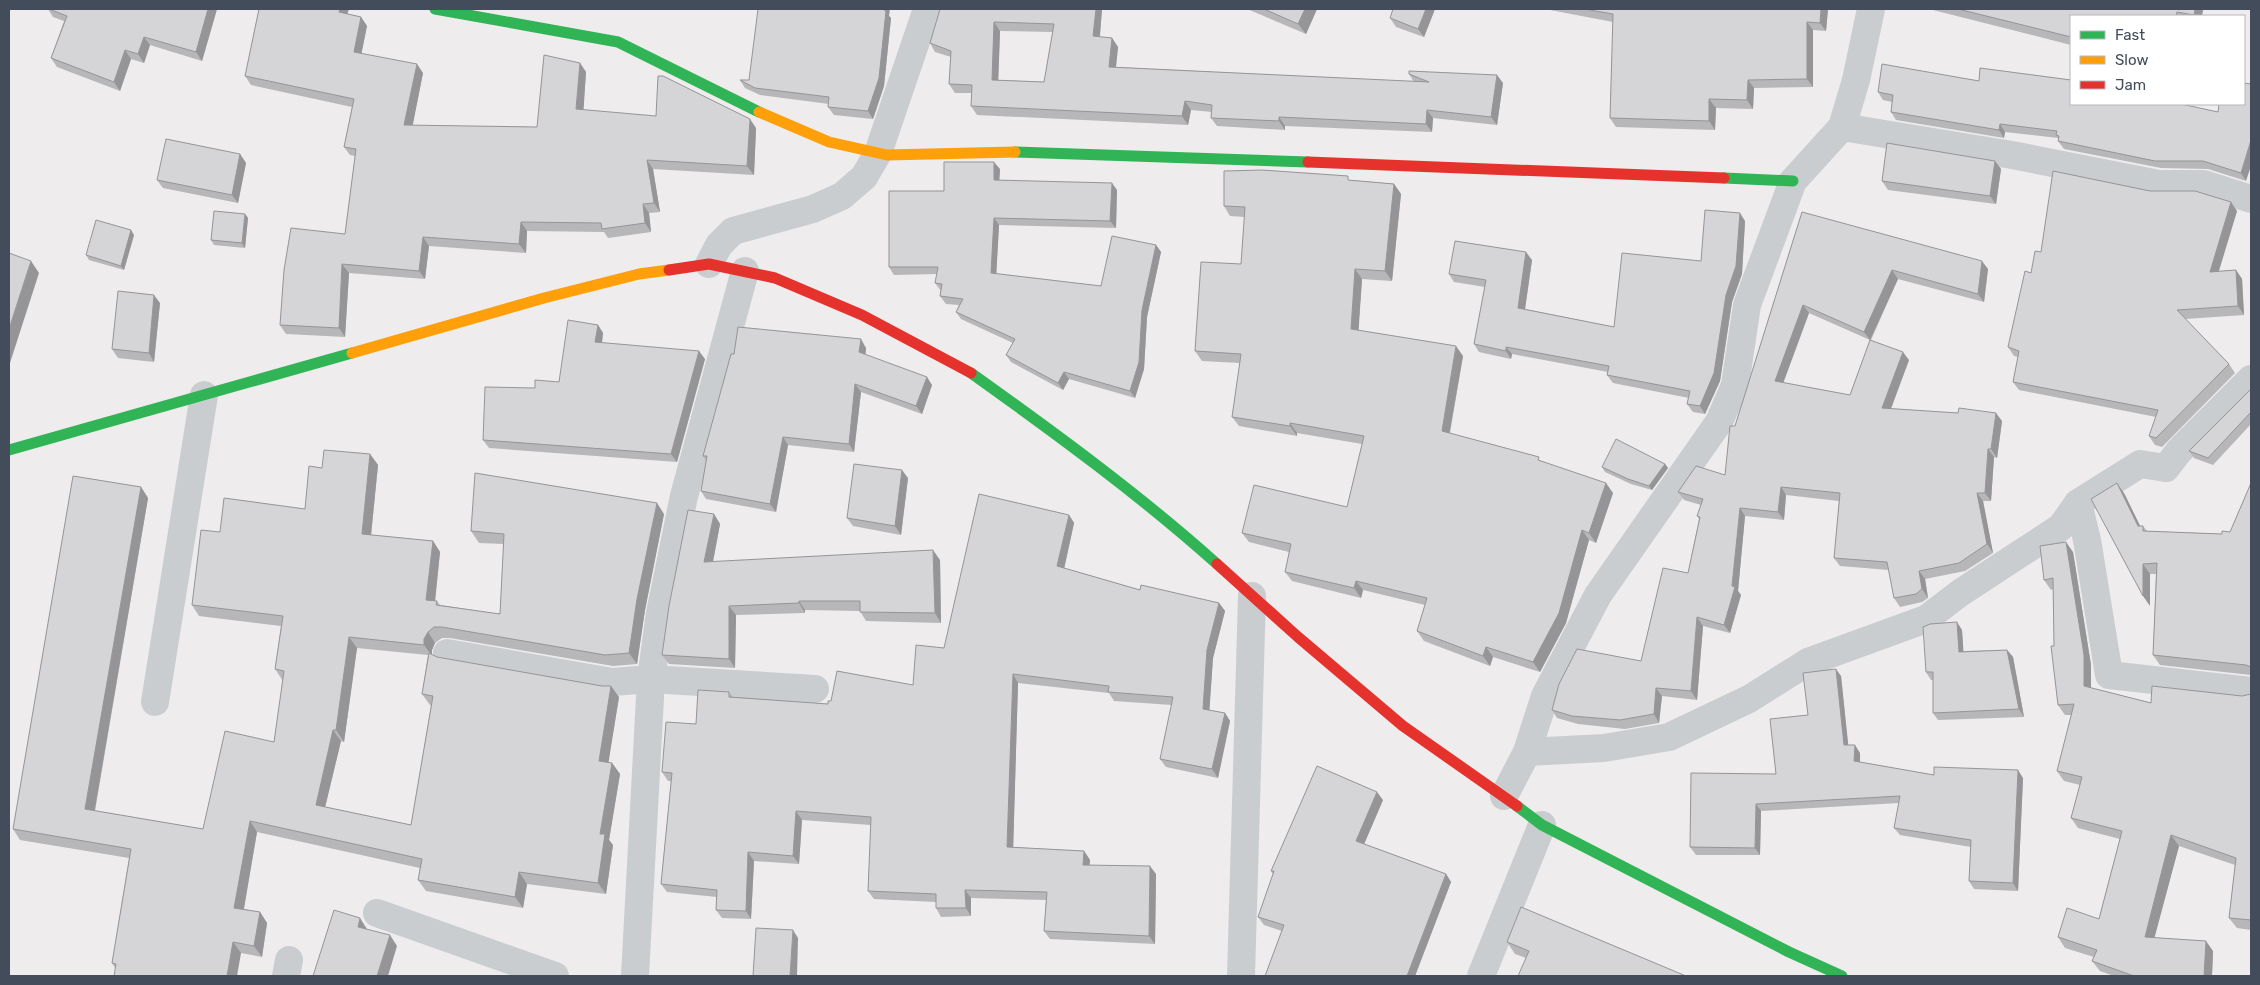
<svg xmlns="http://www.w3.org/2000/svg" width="2260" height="985" viewBox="0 0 2260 985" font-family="Rubik,sans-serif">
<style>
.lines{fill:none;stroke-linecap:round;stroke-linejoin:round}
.street{stroke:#cacdd0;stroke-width:28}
.fast{stroke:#30b455;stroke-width:11}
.slow{stroke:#ff9f0a;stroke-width:11}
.jam{stroke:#e5322d;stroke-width:11}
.wall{fill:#b7b6b9;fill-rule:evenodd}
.shaded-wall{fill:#959496}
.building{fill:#d5d4d7;stroke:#959496;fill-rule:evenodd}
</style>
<rect width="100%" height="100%" fill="#eeecec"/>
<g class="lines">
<g class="street">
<path d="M1842 127 2012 155 2159 184H2204L2251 199"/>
<path d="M709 264 719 245 733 231 813 209 842 196 864 177 878 153 927 9"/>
<path d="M2078 503 2087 540 2109 675 2251 691"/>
<path d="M447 653 612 682 651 679 815 689"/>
<path d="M155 702 204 395"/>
<path d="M1527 752 1604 748 1669 737 1749 699 1808 662 1926 619 1960 593 2061 527 2078 503 2140 464 2166 468 2179 451 2251 379"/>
<path d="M1504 796 1527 752 1545 696 1598 595 1719 422 1735 385 1747 305 1793 181 1842 127 1856 80 1871 9"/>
<path d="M377 913 555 976"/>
<path d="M286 976 289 960"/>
<path d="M635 976 651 679 660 613 684 496 745 271"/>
<path d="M1241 976 1252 596"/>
<path d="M1481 976 1542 825"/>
</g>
<g class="fast">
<path d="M435 9 618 42 759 112"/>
<path d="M1015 152 1308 162"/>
<path d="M1724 178 1793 181"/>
<path d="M971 373C1055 433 1140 495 1217 564"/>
<path d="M9 450 352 353"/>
<path d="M1517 806 1542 825 1789 952 1842 976"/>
</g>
<g class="slow">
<path d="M759 112 829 142 887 155 1015 152"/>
<path d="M352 353 544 298 639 274 669 270"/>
</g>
<g class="jam">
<path d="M1308 162 1724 178"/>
<path d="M669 270 709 264 775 278 862 315 971 373"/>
<path d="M1217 564 1298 637 1403 726 1517 806"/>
</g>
</g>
<g class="wall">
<path d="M48 9H217L202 61 150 45 144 63 131 59 120 91 57 67 51 58 64 21 53 17Z"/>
<path d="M259 9H349L347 14 361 17 367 26 361 54 423 73 412 126 537 127 580 63 586 72 583 110 756 128 754 175 653 169 660 212 649 213 651 232 608 238 604 232 527 231 526 253 429 246 425 279 349 273 345 337 286 334 280 325 345 234 355 156 350 155 344 147 352 107 251 85 245 76Z"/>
<path d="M940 9H1102L1100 37 1112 38 1118 47 1116 67 1414 82 1409 74 1503 83 1497 125 1433 118 1432 132 1285 126V130L1217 126 1211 118 1212 112 1191 110 1188 125 977 115 971 106 972 93H955L949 84 951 57 935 52 930 43ZM1000 31 1053 32 1044 82 998 80Z"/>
<path d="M1247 9H1317L1306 34Z"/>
<path d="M1393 9H1435L1424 37 1396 27 1390 18Z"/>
<path d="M1545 9H1828L1826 31 1813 30V87L1754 88 1753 109 1716 108 1715 130 1616 127 1610 118 1613 22Z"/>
<path d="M1929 9H2203L2202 16H2071V45Z"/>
<path d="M889 16 891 18 884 86 873 119 834 115 828 107 829 104 760 95 745 88 740 80H749Z"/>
<path d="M1979 81 2218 112 2246 181 2208 169 2161 168 2064 149 2058 141V138L2005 132 2004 138 1896 120 1891 112 1892 102 1883 100 1878 92Z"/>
<path d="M240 154 246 163 238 203 163 188 157 180Z"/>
<path d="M1000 169 999 180 1117 190 1116 228 999 225 996 274 1101 286 1156 245 1161 252 1147 317 1144 369 1135 398 1069 379 1063 390 1011 362 1006 355 1013 343 961 319 956 312 959 305 946 304 940 296 941 291 935 283 937 274 894 275 889 267 944 191Z"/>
<path d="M2001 169 1996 204 1888 190 1882 181Z"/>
<path d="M1351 180 1394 184 1401 194 1392 281 1362 279 1358 330 1463 356 1450 433 1541 461 1613 493 1596 543 1589 540 1566 623 1540 672 1493 657 1490 666 1424 641 1417 631 1425 605 1363 590 1361 598 1292 581 1285 572 1289 552 1249 542 1242 533 1347 507 1362 444 1297 433V436L1239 426 1232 417 1240 363 1202 361 1195 351 1241 264 1245 217 1230 216 1224 206Z"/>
<path d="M2237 211 2219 271 2236 270 2242 279 2244 315 2185 319 2229 364 2235 373 2162 447 2155 445 2149 436 2156 417 2019 390 2013 382 2018 357 2014 356 2008 347 2031 273 2041 252Z"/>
<path d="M1802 212 1988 269 1984 302 1898 279 1871 340 1909 360 1890 409 2002 421 1997 458 1994 457 1991 501H1983L1993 553 1965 571 1925 579 1928 598 1922 602 1900 607 1894 598 1889 570 1840 566 1834 558 1839 501 1786 495 1784 520 1745 516 1738 591 1741 595 1730 633 1703 626 1697 700 1662 696 1659 723 1625 729 1578 724 1557 718 1552 710 1641 661 1688 573 1699 519 1697 516 1701 505 1684 500 1678 492 1725 475 1735 426ZM1809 313 1870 340 1850 395 1783 383Z"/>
<path d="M245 214 248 218 245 248 214 245 211 240Z"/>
<path d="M1745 221 1742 274 1732 302 1720 381 1705 414 1693 412 1687 404 1689 398 1613 383 1607 375 1608 372 1512 354 1511 359 1479 352 1474 344 1485 287 1454 282 1449 274 1532 260 1525 309 1614 327 1701 261Z"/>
<path d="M134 235 124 270 89 260 86 255Z"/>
<path d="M160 303 154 362 118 358 112 349Z"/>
<path d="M598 325 603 333 602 343 705 359 677 462 489 448 483 440 535 388 559 382Z"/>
<path d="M866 348 865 355 932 385 922 414 861 392 854 452 788 445 776 512 706 499 701 491 706 461 703 456 734 354Z"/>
<path d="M2251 389V424L2213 465 2194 458 2189 451Z"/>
<path d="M370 454 378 465 371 535 433 541 440 552 435 601H437L440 605 500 614 504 544 479 543 471 531 664 514 645 610 637 664 613 666 450 638H442L435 643 432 650V655L437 657 619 697 608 762 612 763 620 774 609 840 613 845 606 894 527 884 523 908 426 891 418 880 420 868 257 832 244 909 260 912 267 923 262 957 241 953 115 968 112 963 129 858 20 840 13 829 141 487 148 498 95 811 203 829 274 742 283 681 275 669 281 626 199 616 192 605 220 532 305 509 322 468ZM357 648 428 655 422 694 430 705 431 706 411 825 325 807 341 741 344 742Z"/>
<path d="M1665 464 1668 468 1652 490 1631 484 1605 472 1602 467Z"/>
<path d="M908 478 901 535 853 526 847 518Z"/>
<path d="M2251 483V675L2160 665 2153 655 2156 574H2150V606L2124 493 2140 526H2143L2147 531 2222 534 2230 532Z"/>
<path d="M714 514 720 524 713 562 940 560 941 623 866 621 860 611 805 610V613L736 615 735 668 669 664 662 655Z"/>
<path d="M1069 515 1074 523 1064 568 1140 590 1219 603 1225 611 1213 658 1209 710 1225 713 1230 721 1218 778 1166 767 1160 759 1172 705 1114 701 1109 693 1018 683 1013 847 1084 851 1090 860 1089 865 1156 874 1155 944 1050 939 1044 931 1046 900 971 898V916L941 917 936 908V902L874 899 868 891 871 825 802 820 799 864 754 861 751 919 722 918 716 910 717 897 667 892 661 884 671 781H668L662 772 696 724 729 692 733 697 828 704 831 701 913 685 944 648Z"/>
<path d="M2073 552 2091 665V688L2151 703 2242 696 2251 694V930L2237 928 2229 918 2235 865 2179 846 2154 938 2213 951 2212 976H2114L2100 971 2092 961 2094 957 2065 948 2058 937 2099 919 2120 839 2078 828 2071 818 2080 785 2064 781 2057 771 2072 715H2065L2058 705 2053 589 2051 590 2044 580Z"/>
<path d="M1962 630 1963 651 2007 650 2013 657 2024 717 1938 720 1933 713V680H1931L1926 672Z"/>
<path d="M1841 676 1848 745 1860 753V762L1934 775 2023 778 2018 891 1974 889 1969 881 1971 847 1900 835 1894 828 1899 803 1761 811 1760 855H1696L1690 847 1776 774 1808 715Z"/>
<path d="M1383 800 1364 844 1446 874 1451 882 1415 976H1265L1282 931 1264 925 1258 917 1273 874 1271 871Z"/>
<path d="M1507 942 1686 976 1526 958 1515 954Z"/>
</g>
<g class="shaded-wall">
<path d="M208 9H217L202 61 196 52Z"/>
<path d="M340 9H349L345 21 339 12Z"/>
<path d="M884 9H890L889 16 891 18 884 86 873 119 868 111Z"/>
<path d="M1096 9H1102L1099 45 1093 36Z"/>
<path d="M1305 9H1317L1306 34 1298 24Z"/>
<path d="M1426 9H1435L1424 37 1418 29Z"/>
<path d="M1821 9H1828L1826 31 1820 23Z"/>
<path d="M2195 9H2203L2202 16H2195L2194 15Z"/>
<path d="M361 17 367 26 360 61 354 52Z"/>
<path d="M994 22 1000 31 998 88 992 80Z"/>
<path d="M1807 22 1813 30V87L1807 79Z"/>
<path d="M144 37 150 45 144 63 138 54Z"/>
<path d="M1112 38 1118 47 1115 75 1109 67Z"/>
<path d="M125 50 131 59 120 91 114 82Z"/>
<path d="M580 63 586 72 583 118 576 109Z"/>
<path d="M417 64 423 73 411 134 404 125Z"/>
<path d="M1497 75 1503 83 1497 125 1491 117Z"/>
<path d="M1748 80 1754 88 1753 109 1747 100Z"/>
<path d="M1709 99 1716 108 1715 130 1709 121Z"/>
<path d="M1185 101 1191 110 1188 125 1182 116Z"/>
<path d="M1427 110 1433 118 1432 132 1426 124Z"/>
<path d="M1279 117 1285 126V130L1279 121Z"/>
<path d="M750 119 756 128 754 175 747 166Z"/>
<path d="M2000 124 2005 132 2004 138 1999 130Z"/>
<path d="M2251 140V166L2246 181 2241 173Z"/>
<path d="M240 154 246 163 238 203 232 195Z"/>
<path d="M647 160 653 169 660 212 654 203Z"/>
<path d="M1995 161 2001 169 1996 204 1990 196Z"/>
<path d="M994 162 1000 169 999 187 994 180Z"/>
<path d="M1112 183 1117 190 1116 228 1110 221Z"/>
<path d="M1394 184 1401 194 1392 281 1385 271Z"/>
<path d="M2231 202 2237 211 2216 280 2210 272Z"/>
<path d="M643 204 649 213 651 232 645 223Z"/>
<path d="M1740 213 1745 221 1742 274 1732 302 1720 381 1705 414 1700 406 1726 295Z"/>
<path d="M245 214 248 218 245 248 242 243Z"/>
<path d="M994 218 999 225 996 280 991 273Z"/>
<path d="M521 222 527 231 526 253 519 244Z"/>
<path d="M131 230 134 235 124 270 121 266Z"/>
<path d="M423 237 429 246 425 279 419 271Z"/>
<path d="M1156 245 1161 252 1147 317 1144 369 1135 398 1130 391 1142 310Z"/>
<path d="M1526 252 1532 260 1524 316 1518 308Z"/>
<path d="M31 261 39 273 9 366V329Z"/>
<path d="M1982 261 1988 269 1984 302 1978 294Z"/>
<path d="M342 264 349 273 345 337 339 328Z"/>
<path d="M1355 269 1362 279 1358 339 1351 329Z"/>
<path d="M1892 270 1898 279 1870 340 1864 332Z"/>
<path d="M2236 270 2242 279 2244 315 2238 306Z"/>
<path d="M154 295 160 303 154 362 149 353Z"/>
<path d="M1803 305 1809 313 1781 389 1775 381Z"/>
<path d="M598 325 603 333 601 350 595 342Z"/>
<path d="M861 339 866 348 865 360 859 352Z"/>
<path d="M1456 346 1463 356 1448 441 1442 431Z"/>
<path d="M1506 347 1512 354 1511 359 1506 351Z"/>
<path d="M699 351 705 359 677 462 671 454Z"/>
<path d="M1903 352 1909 360 1888 417 1882 408Z"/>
<path d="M1064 372 1069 379 1063 390 1058 383Z"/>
<path d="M927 377 932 385 922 414 916 406Z"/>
<path d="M855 384 861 392 854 452 849 444Z"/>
<path d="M1996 413 2002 421 1997 458 1991 449Z"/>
<path d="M1290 423 1297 433V436L1290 426Z"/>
<path d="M783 437 788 445 776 512 770 504Z"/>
<path d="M1988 449 1994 457 1991 501 1985 493Z"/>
<path d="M370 454 378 465 370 545 362 534Z"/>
<path d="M1665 464 1668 468 1652 490 1649 486Z"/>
<path d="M902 470 908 478 901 535 895 526Z"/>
<path d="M1606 483 1613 493 1596 543 1589 533Z"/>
<path d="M2117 483 2124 493 2145 536 2138 526Z"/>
<path d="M141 487 148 498 93 820 85 809Z"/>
<path d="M1781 487 1786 495 1784 520 1778 512Z"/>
<path d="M1977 493 1983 501 1993 553 1987 544Z"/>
<path d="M657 503 664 514 645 610 637 664 629 653 637 599Z"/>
<path d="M1740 508 1745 516 1738 591 1741 595 1730 633 1724 625 1732 586Z"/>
<path d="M714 514 720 524 711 572 704 562Z"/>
<path d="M1069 515 1074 523 1063 574 1057 566Z"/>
<path d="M1582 530 1589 540 1566 623 1540 672 1533 662Z"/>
<path d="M433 541 440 552 434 611 426 600Z"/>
<path d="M2066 542 2073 552 2091 665V696L2084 686Z"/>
<path d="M933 550 940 560 941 623 935 613Z"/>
<path d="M2143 564 2150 574V606L2143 596Z"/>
<path d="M1919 571 1925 579 1928 598 1922 589Z"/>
<path d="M1356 581 1363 590 1361 598 1354 588Z"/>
<path d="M799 601 805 610V613L799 603Z"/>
<path d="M1219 603 1225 611 1213 658 1209 717 1203 709 1207 650Z"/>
<path d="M729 606 736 615 735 668 729 659Z"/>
<path d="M1697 617 1703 626 1697 700 1691 691Z"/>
<path d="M1957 622 1962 630 1964 659 1959 652Z"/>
<path d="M428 632 435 643 432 650V656L424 645V639Z"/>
<path d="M349 637 357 648 344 742 336 730Z"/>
<path d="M1486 647 1493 657 1490 666 1483 656Z"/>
<path d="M2007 650 2013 657 2024 717 2019 709Z"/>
<path d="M1836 669 1841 676 1849 752 1844 745Z"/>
<path d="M1013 674 1018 683 1013 855 1007 847Z"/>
<path d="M611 686 619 697 607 772 599 761Z"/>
<path d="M1656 688 1662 696 1659 723 1654 714Z"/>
<path d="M1225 713 1230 721 1218 778 1212 769Z"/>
<path d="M333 730 341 741 323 816 316 805Z"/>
<path d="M1855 745 1860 753V769L1854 761Z"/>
<path d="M612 763 620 774 609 840 613 845 606 894 598 883 600 834Z"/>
<path d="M2018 770 2023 778 2018 891 2013 883Z"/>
<path d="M1377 792 1383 800 1362 849 1356 841Z"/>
<path d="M1756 804 1761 811 1760 855 1755 848Z"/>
<path d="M796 811 802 820 799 864 793 856Z"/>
<path d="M250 821 257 832 242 919 234 908Z"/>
<path d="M2171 835 2179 846 2152 947 2145 937Z"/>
<path d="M1084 851 1090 860 1089 873 1083 865Z"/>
<path d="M748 852 754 861 751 919 746 911Z"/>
<path d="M1150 866 1156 874 1155 944 1149 936Z"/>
<path d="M519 872 527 884 523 908 515 897Z"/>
<path d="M1446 874 1451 882 1415 976H1407Z"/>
<path d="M965 890 971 898V916L966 908Z"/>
<path d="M260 912 267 923 262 957 254 946Z"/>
<path d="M360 918 367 929 365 937 358 927Z"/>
<path d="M793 930 798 938 797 976H790Z"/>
<path d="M390 935 397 946 388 976H377Z"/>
<path d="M2206 941 2213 951 2212 976H2204Z"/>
<path d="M233 942 241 953 237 976H227Z"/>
</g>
<g class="building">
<path d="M49 9H208L196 52 144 37 138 54 125 50 114 82 51 58 67 16Z"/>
<path d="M259 9H340L339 12 361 17 354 52 417 64 404 125 537 127 544 55 580 63 576 109 656 116 658 76H663L750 119 747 166 647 160 654 203 643 204 645 223 602 229 601 223 521 222 519 244 423 237 419 271 342 264 339 328 280 325 284 270 291 228 345 234 356 149 344 147 354 99 245 76Z"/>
<path d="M758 9H884V10L886 11 879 78 868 111 828 107 829 97 755 88 740 80H749Z"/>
<path d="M940 9H1096L1093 36 1112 38 1109 67 1429 82 1409 74V71L1497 75 1491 117 1427 110 1426 124 1279 117V121L1211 118 1212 105 1185 101 1182 116 971 106 972 85 949 84 951 51 930 43ZM994 22 1054 24 1044 82 992 80Z"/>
<path d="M1264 9H1305L1298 24Z"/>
<path d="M1393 9H1426L1418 29 1390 18Z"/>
<path d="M1584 9H1821L1820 23 1807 22V79L1748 80 1747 100 1709 99V121L1610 118 1613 14Z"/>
<path d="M1958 9H2195L2194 15 2177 12 2176 16H2071V37Z"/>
<path d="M1882 64 1979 81 1980 68 2071 80V104H2181L2218 112 2219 104H2244V83L2251 84V140L2241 173 2203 161H2155L2058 141 2059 136 2056 135 2057 131 2000 124 1999 130 1891 112 1893 95 1878 92Z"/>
<path d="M166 139 240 154 232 195 157 180Z"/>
<path d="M1887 143 1995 161 1990 196 1882 181Z"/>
<path d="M944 162H994V180L1112 183 1110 221 994 218 991 273 1101 286 1112 236 1156 245 1142 310 1139 362 1130 391 1064 372 1058 383 1006 355 1015 339 956 312 963 299 940 296 942 284 935 283 938 267H889V191H944Z"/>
<path d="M1262 170 1348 176V180L1394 184 1385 271 1355 269 1351 329 1456 346 1442 431 1539 457 1538 460 1606 483 1589 533 1582 530 1559 613 1533 662 1486 647 1483 656 1417 631 1427 598 1356 581 1354 588 1285 572 1291 544 1242 533 1254 485 1347 507 1364 436 1290 423V426L1232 417 1241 354 1195 351 1201 262 1241 264 1245 207 1224 206V171Z"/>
<path d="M2053 171 2150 191H2195L2231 202 2210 272 2236 270 2238 306 2177 310 2229 364 2156 438 2149 436 2158 410 2013 382 2019 351 2008 347 2025 271 2031 273 2035 251 2041 252Z"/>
<path d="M1705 210 1740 213 1736 266 1726 295 1714 373 1700 406 1687 404 1690 391 1607 375 1609 366 1506 347V351L1474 344 1486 280 1449 274 1455 241 1526 252 1518 308 1614 327 1622 253 1701 261Z"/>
<path d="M214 211 245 214 242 243 211 240Z"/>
<path d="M1802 212 1982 261 1978 294 1892 270 1864 332 1803 305 1775 381 1850 395 1870 340 1903 352 1882 408 1958 413 1959 408 1996 413 1991 449H1988L1985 493H1977L1987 544 1959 563 1919 571 1922 589 1916 594 1894 598 1887 562 1834 558 1840 493 1781 487 1778 512 1740 508 1732 586 1735 587 1724 625 1697 617 1691 691 1656 688 1654 714 1620 720 1572 716 1552 710 1559 684 1577 649 1641 661 1663 568 1688 573 1700 517 1697 516 1703 499 1678 492 1696 466 1725 475 1730 426H1735Z"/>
<path d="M96 220 131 230 121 266 86 255Z"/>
<path d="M9 253 31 261 9 329Z"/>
<path d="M118 291 154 295 149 353 112 349Z"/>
<path d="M568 320 598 325 595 342 699 351 671 454 483 440 485 387 535 388V380L559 382Z"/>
<path d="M738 327 861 339 859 352 927 377 916 406 855 384 849 444 783 437 770 504 701 491 707 456H703L731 354H734Z"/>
<path d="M2251 389V412L2208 458 2189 451Z"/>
<path d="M1616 439 1665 464 1649 486 1628 479 1602 467Z"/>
<path d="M324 450 370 454 362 534 433 541 426 600 437 601 436 605 500 614 504 534 471 531 475 473 657 503 637 599 629 653 605 655 442 627H434L428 632 424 639V645L349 637 336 730H333L316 805 411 825 433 696 422 694 429 653 437 657 602 686H611L599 761 612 763 600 834H605L598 883 519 872 515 897 418 880 422 859 250 821 234 908 260 912 254 946 233 942 227 976H114L116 964 112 963 131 849 13 829 73 476 141 487 85 809 203 829 225 731 274 742 284 671 275 669 283 616 192 605 201 530 220 532 224 498 305 509 309 466 322 468Z"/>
<path d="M854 464 902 470 895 526 847 518Z"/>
<path d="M2117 483 2138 526H2143V531L2222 534V531L2230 532 2251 483V667L2246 665 2153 655 2157 563 2143 564V596L2091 499Z"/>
<path d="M979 494 1069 515 1057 566 1140 590 1141 585 1219 603 1207 650 1203 709 1225 713 1212 769 1160 759 1173 697 1108 692 1109 686 1013 674 1007 847 1084 851 1083 865 1150 866 1149 936 1044 931 1047 892 965 890 966 908H936V894L868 891 871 817 796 811 793 856 748 852 746 911 716 910 717 890 661 884 672 773 662 772 666 722 696 724 698 690 729 692V697L828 704V701H831L837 671 913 685 916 645 944 648Z"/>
<path d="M688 510 714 514 704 562 933 550 935 613 860 612V601H799V603L729 606V659L662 655 669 606Z"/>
<path d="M2066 542 2084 655V686L2151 703 2152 686 2242 696 2251 694V920L2229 918 2236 858 2171 835 2145 937 2206 941 2204 976H2134L2092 961 2097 950 2058 937 2067 908 2099 919 2122 831 2071 818 2082 777 2057 771 2074 704 2058 705 2051 646H2054L2053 578 2044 580 2040 546Z"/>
<path d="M1957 622 1959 652 2007 650 2019 709 1933 713V672H1926L1923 627 1930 624Z"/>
<path d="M1836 669 1844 745H1855L1854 761 1934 775V767L2018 770 2013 883 1969 881 1971 840 1894 828 1900 796 1756 804 1755 848 1690 847 1691 773 1776 774 1770 719 1808 715 1803 673Z"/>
<path d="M1317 766 1377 792 1356 841 1446 874 1407 976H1265L1284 925 1258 917 1274 871H1271Z"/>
<path d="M1521 907 1686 976H1518L1529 951 1507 942Z"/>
<path d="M334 910 360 918 358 927 390 935 377 976H313Z"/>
<path d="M756 928 793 930 790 976H753Z"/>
</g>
<rect width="2260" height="985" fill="none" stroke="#434c5a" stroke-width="20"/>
<rect x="2070" y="15" width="175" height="90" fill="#ffffff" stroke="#b4b7bd"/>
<rect x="2080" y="31" width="25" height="8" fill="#30b455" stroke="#b4b7bd"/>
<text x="2115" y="40" font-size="15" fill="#434c5a">Fast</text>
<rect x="2080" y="56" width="25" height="8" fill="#ff9f0a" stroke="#b4b7bd"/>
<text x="2115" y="65" font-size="15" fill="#434c5a">Slow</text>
<rect x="2080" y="81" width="25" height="8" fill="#e5322d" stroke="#b4b7bd"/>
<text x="2115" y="90" font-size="15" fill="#434c5a">Jam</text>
</svg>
